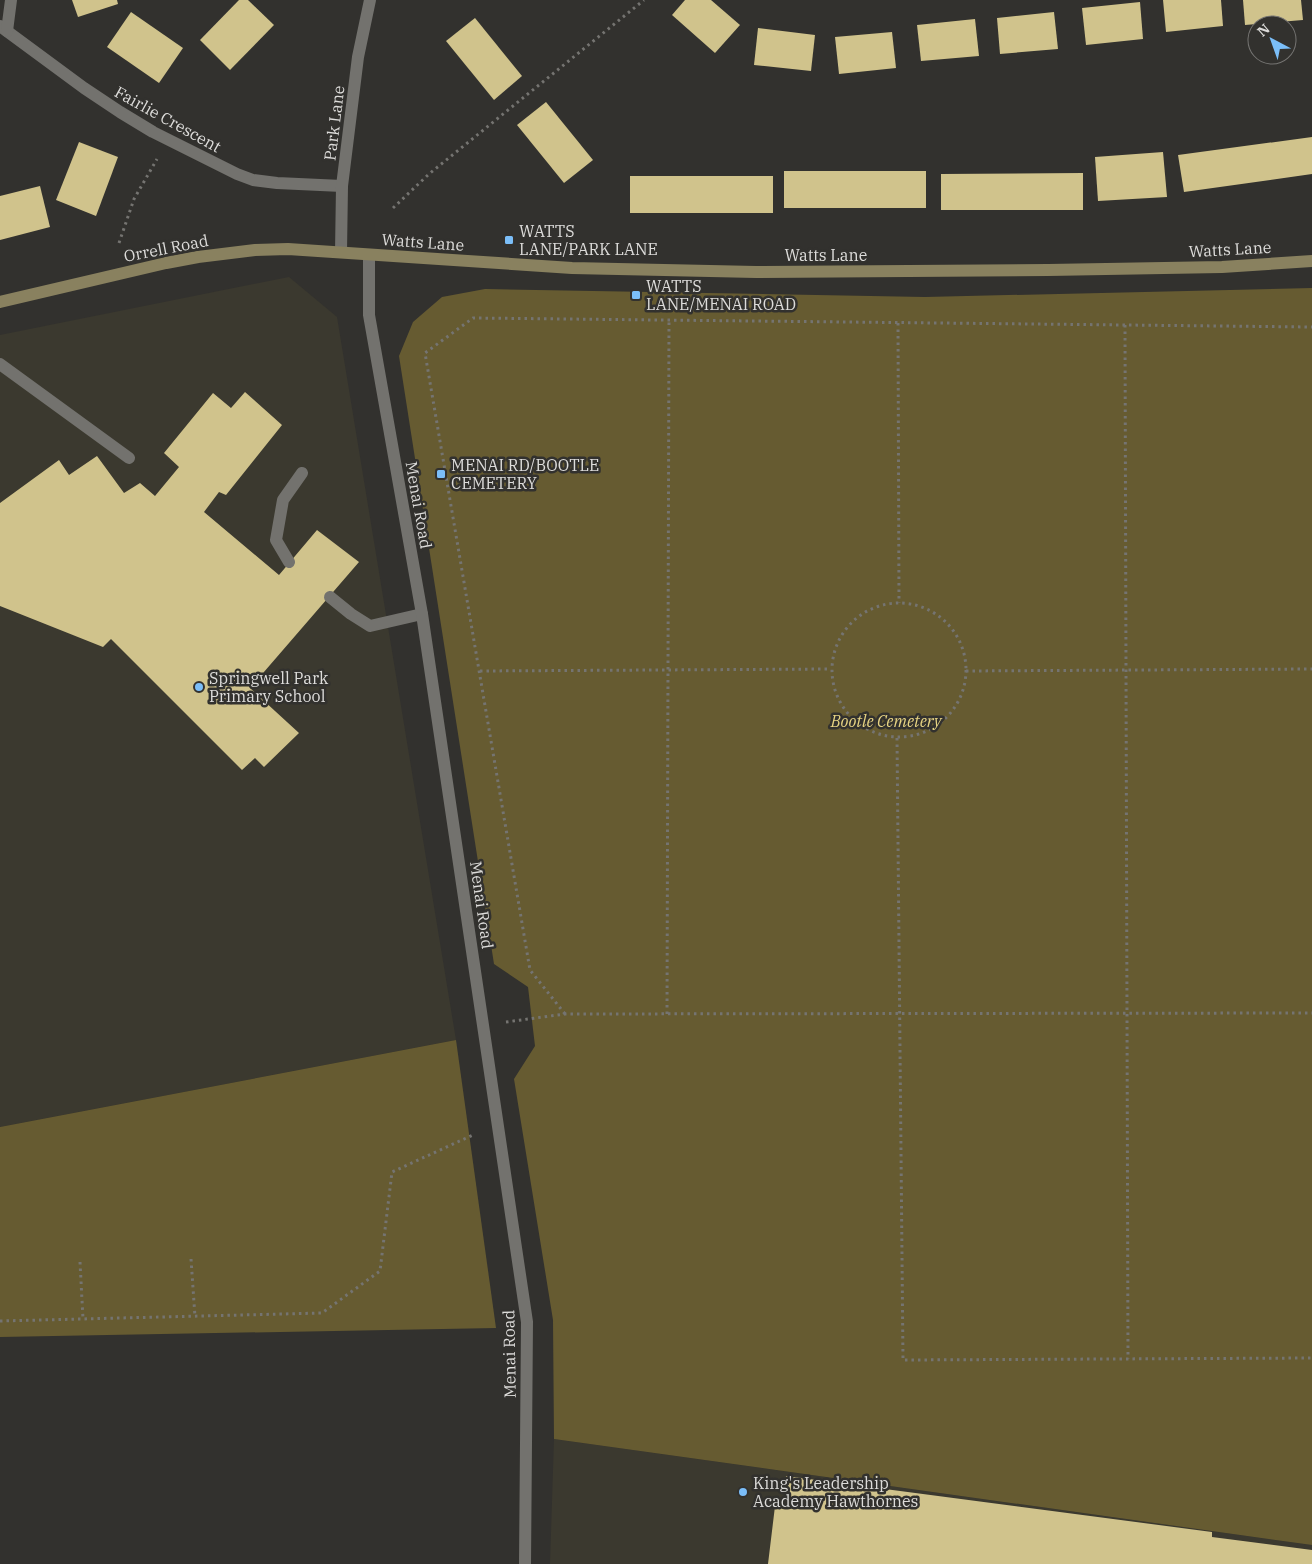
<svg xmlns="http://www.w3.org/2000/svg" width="1312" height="1564" viewBox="0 0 1312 1564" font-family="'IBM Plex Serif',serif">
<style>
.built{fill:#3b392f}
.green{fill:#665b31}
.building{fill:#d0c38c}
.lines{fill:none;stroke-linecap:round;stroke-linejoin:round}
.path{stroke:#757471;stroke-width:3;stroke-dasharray:2.5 4;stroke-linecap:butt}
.lane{stroke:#73726e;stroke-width:12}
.street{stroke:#73726e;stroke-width:12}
.secondary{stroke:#89815f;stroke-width:12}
.poi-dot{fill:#7bbef8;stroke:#32312e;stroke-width:2}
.labels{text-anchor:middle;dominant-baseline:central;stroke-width:5;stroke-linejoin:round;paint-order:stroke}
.street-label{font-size:16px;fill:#dddcda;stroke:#32312e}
.poi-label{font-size:16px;fill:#dddcda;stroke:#32312e;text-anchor:start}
.park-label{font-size:16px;font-style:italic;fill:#e7d483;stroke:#32312e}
</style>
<rect width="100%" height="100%" fill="#32312e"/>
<g class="built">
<path d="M289 277 337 317 456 1040 0 1127V335Z"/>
<path d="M554 1439 1312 1545V1564H550Z"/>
</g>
<g class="green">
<path d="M1312 288V1545L554 1439 553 1320 514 1079 535 1046 528 987 494 964 399 356 413 322 442 297 485 289 925 297Z"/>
<path d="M456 1040 496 1328 0 1337V1127Z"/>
</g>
<g class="building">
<path d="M72 0H117L118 4 78 17Z"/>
<path d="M239 0H248L274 25 230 70 200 40Z"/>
<path d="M685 0H711L740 25 715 53 672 15Z"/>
<path d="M1163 0H1221L1223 26 1166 32Z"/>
<path d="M1243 0H1301L1303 20 1245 25Z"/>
<path d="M1140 2 1143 39 1086 45 1082 8Z"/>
<path d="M131 12 183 48 159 83 107 47Z"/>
<path d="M1054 12 1058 49 1000 54 997 18Z"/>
<path d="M475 18 522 76 494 100 446 41Z"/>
<path d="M975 19 979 56 921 61 917 25Z"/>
<path d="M758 28 815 35 811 71 754 65Z"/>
<path d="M892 32 896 68 839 74 835 37Z"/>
<path d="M546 102 593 160 564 183 517 125Z"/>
<path d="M1312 137V174L1184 192 1178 155Z"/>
<path d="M79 142 118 157 96 216 56 200Z"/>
<path d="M1163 152 1167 197 1098 201 1095 157Z"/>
<rect x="784" y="171" width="142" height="37"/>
<path d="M1083 173V210H941V174Z"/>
<rect x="630" y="176" width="143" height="37"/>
<path d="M40 186 50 227 0 240V196Z"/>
<path d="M245 392 282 425 226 495 219 492 204 512 279 575 317 530 359 562 250 688 299 733 264 767 255 758 242 770 111 639 103 647 0 606V503L59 460 69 475 97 456 124 493 140 483 155 496 179 467 164 453 213 393 231 408Z"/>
<path d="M786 1476 1212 1532V1537L1312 1550V1564H768L776 1498 784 1499Z"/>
</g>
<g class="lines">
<g class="path">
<path d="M393 208 429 174 644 0"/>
<path d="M119 243 134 199 157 159"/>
<path d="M898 323 899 603"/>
<path d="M1125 325 1128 1359"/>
<circle cx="899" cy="670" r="67"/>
<path d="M480 671 830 669"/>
<path d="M966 671 1312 669"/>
<path d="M897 738 903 1360 1312 1358"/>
<path d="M565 1014 530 970 425 353 473 318 1312 327"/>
<path d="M667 1014 669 320"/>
<path d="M506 1022 565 1014 1312 1013"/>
<path d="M191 1259 195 1317"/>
<path d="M80 1262 83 1319"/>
<path d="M0 1321 322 1313 380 1271 392 1172 475 1134"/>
</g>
<g class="lane">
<path d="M0 364 129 458"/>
<path d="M289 562 276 540 283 500 302 473"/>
<path d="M330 597 351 614 370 626 422 614"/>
</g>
<g class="street">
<path d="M0 26 84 88 120 112 153 132 237 174 253 180 277 183 342 186"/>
<path d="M7 31 11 0"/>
<path d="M341 252 342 186 358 57 370 0"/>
<path d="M369 255V315L422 614 527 1322 525 1564"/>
</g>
<path class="secondary" d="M0 302 166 263 198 257 255 250 288 249 572 268 756 272 1048 270 1222 267 1312 261"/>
</g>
<g class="poi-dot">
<rect x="504" y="235" width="10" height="10" rx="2.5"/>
<rect x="631" y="290" width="10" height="10" rx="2.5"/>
<rect x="436" y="469" width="10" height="10" rx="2.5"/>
<circle cx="199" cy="687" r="5"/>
<circle cx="743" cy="1492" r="5"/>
</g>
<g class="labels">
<g class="street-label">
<text transform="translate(168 119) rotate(29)">Fairlie Crescent</text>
<text transform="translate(334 123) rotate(-83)">Park Lane</text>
<text transform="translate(423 242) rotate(4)">Watts Lane</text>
<text transform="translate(166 248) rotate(-11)">Orrell Road</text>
<text transform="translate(1230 249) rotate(-3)">Watts Lane</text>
<text x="826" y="255">Watts Lane</text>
<text transform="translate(419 505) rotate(80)">Menai Road</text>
<text transform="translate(482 905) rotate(82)">Menai Road</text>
<text transform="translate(509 1354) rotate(-91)">Menai Road</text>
</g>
<g class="poi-label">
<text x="519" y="231">WATTS<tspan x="519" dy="18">LANE/PARK LANE</tspan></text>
<text x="646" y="286">WATTS<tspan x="646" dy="18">LANE/MENAI ROAD</tspan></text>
<text x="451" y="465">MENAI RD/BOOTLE<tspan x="451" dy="18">CEMETERY</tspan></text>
<text x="209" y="678">Springwell Park<tspan x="209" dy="18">Primary School</tspan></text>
<text x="753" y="1483">King's Leadership<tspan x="753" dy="18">Academy Hawthornes</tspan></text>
</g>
<g class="park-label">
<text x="886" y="721">Bootle Cemetery</text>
</g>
</g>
<g transform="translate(1272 40) rotate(319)"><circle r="24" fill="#32312e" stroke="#767573"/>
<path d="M0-4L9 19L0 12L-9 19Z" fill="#7bbef8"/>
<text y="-8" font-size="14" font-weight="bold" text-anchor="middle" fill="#dddcda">N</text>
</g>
</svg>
